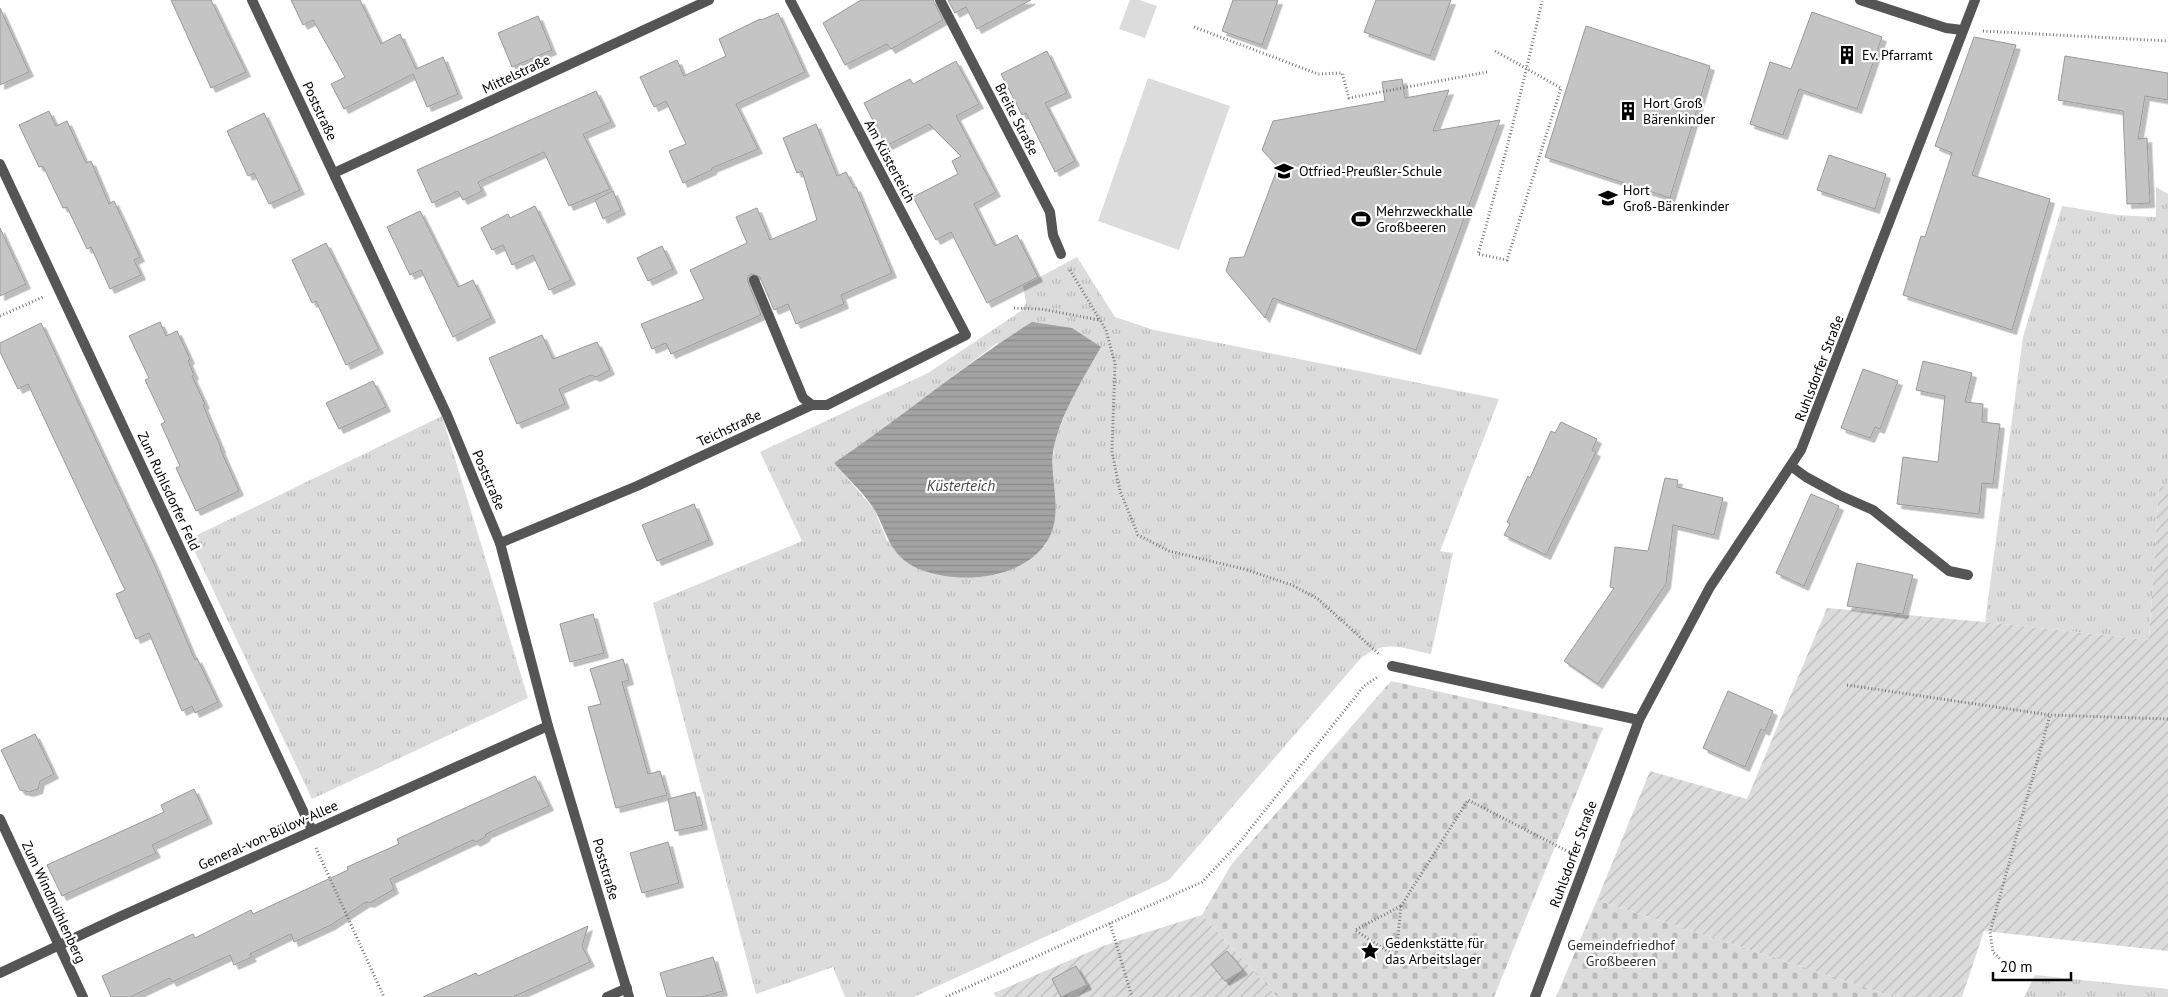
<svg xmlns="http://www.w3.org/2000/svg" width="2168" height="997" viewBox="0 0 2168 997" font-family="'PT Sans',sans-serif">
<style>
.grass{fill:url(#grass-tufts);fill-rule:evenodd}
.cemetery{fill:url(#cemetery-stones)}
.garden{fill:url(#garden-furrows)}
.pitch{fill:#dcdcdc}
.water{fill:url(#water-rules)}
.building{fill:#c4c4c4;stroke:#999;filter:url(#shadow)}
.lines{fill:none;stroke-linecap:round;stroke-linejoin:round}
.path{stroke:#777;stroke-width:3;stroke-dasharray:1 2.5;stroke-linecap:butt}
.service{stroke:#555;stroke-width:10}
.minor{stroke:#555;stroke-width:10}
.labels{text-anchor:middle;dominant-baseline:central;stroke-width:4.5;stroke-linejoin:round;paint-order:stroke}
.poi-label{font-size:14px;fill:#000;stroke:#fff;text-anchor:start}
.street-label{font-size:14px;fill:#000;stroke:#fff}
.park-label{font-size:14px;fill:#333;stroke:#fff}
.water-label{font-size:15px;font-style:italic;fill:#444;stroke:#fff}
</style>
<defs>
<pattern id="grass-tufts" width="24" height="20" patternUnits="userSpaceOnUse" patternTransform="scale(1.25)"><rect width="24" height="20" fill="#dcdcdc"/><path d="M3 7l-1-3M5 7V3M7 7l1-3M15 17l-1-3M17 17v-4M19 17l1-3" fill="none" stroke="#bbb"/></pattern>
<pattern id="cemetery-stones" width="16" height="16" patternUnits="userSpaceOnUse" patternTransform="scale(1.25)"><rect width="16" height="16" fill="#dcdcdc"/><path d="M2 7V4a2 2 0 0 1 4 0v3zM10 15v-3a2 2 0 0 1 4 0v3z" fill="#bbb"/></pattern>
<pattern id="garden-furrows" width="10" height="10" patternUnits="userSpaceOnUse" patternTransform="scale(1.25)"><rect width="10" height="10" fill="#dcdcdc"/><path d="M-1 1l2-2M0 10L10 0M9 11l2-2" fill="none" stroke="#bbb"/></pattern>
<pattern id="water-rules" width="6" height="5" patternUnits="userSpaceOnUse" patternTransform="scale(1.25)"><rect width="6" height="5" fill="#a3a3a3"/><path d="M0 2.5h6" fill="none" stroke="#8b8b8b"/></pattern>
<filter id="shadow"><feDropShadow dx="4.5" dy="4.5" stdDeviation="0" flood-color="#0004"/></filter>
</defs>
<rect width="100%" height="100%" fill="#fff"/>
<g class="grass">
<path d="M2156 187 2168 194V487H2159L2149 640 1985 622 2023 337 2062 206 2117 215 2156 217Z"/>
<path d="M1077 257 1115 317 1154 330 1499 399 1440 551 1453 553 1431 654C1401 648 1387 639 1361 658L1169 880 914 997H845L833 967 756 994 653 603 802 541 760 452 928 373 1021 311 1026 303 1023 286ZM997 343 1069 404 1054 443 1052 479 1055 518 1045 546 887 541 874 509 834 463 877 434Z"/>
<path d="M442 416 528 698 312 799 189 539Z"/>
<path d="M2035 975 2168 989V997H2024Z"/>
</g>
<g class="cemetery">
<path d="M1391 681 1603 728 1494 997H1277L1202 915 1231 865Z"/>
<path d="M1597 900 1895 997H1556Z"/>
</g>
<g class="garden">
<path d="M2159 486 2168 487V951L1984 931 1962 997H1895L1597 900 1650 771 1747 799 1827 608 1985 622 2149 640Z"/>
<path d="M1202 915 1277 997H996L994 993 1103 946Z"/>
</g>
<g class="pitch">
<path d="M1130 0H1139L1157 6 1145 38 1119 29Z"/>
<path d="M1148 78 1230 106 1179 250 1098 221Z"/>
</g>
<path class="water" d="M1032 322 1072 328 1101 347C1084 377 1064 408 1055 442 1048 467 1058 493 1055 518 1048 579 956 590 911 565 888 551 886 529 874 509 864 493 847 478 834 463 901 418 963 365 1032 322Z"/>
<g class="building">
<path d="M171 0H211L246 72 211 88Z"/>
<path d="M291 0H360L381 44 400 34 416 69 443 57 458 94 427 107 413 74 344 109 331 84 345 77 313 20 303 25Z"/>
<path d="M861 0H933L943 20 891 49 887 44 845 65 823 23Z"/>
<path d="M948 0H1031L977 29 966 7 955 13Z"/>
<path d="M1233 0H1278L1262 45 1222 31Z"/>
<path d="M1376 0H1451L1430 56 1364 32Z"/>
<path d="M0 8 29 72 0 85Z"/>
<path d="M1812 12 1882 37 1857 109 1799 89 1783 135 1750 124 1770 62 1791 69Z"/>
<path d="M778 13 805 72 736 104 758 149 712 168V170L683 183 669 151 686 144 666 101 654 107 640 77 677 60 684 76 726 56 719 39 760 19 761 20Z"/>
<path d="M538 16 552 50 512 67 498 33Z"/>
<path d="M1586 26 1710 66 1670 198 1545 157Z"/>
<path d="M1974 37 2016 45 1972 175 2050 199 2012 330 1903 295 1921 236 1925 237 1952 153 1935 146Z"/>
<path d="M1047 51 1067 93 1045 103 1075 161 1055 172 1026 113 1022 115 1001 74Z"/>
<path d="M2065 56 2168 73V100L2145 96 2138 139 2147 138 2150 203 2127 204 2123 111 2058 100Z"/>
<path d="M956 61 979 104 956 116 996 192 974 204 995 246 1017 235 1038 277 987 303 951 232 936 240 913 197 958 174 952 161 961 156 929 124 886 146 864 103 910 79 913 84Z"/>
<path d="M1402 79 1405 98 1449 90 1433 131 1500 120 1416 350 1273 298 1265 318 1226 271 1230 258 1244 257 1278 167 1262 150 1273 121 1385 101 1382 82Z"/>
<path d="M596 91 611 122 583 134 610 189 569 206 544 152 478 182 482 191 463 200 458 191 432 203 417 170Z"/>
<path d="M49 111 56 126 67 121 86 163 91 161 109 204 114 201 140 257 134 260 141 275 110 289 91 247 87 249 67 207 63 208 43 166 39 167 19 125Z"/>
<path d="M264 113 300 190 269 204 254 173 248 176 227 131Z"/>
<path d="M816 124 837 176 846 172 854 188 856 187 892 273 841 295 844 304 796 324 788 304 774 310 760 277 752 274 748 276V282L761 315 671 354 666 343 652 349 641 324 704 299 690 270 747 243 736 217 757 208 770 240 817 220 802 171 797 173 783 138Z"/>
<path d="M1829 155 1886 174 1875 209 1817 190Z"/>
<path d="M613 191 621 210 603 219 595 200Z"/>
<path d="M535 206 571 280 549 290 533 255 512 265 503 245 492 250 481 228 508 214 510 218Z"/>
<path d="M420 211 458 287 473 280 491 318 453 337 421 270 410 275 387 227Z"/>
<path d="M0 228 26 284 0 296Z"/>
<path d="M326 243 379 349 346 365 316 301 312 303 292 260Z"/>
<path d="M662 246 673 269 648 281 637 258Z"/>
<path d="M160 322 166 336 177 331 190 359 188 361 194 375 192 376 205 404 203 405 221 448H220L239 491 196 511 176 468 180 466 161 424 165 422 145 380 149 378 129 336Z"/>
<path d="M41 323 155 566 195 660 197 658 218 702 195 713 192 706 182 711 149 633 136 639 116 594 125 590 28 384 18 389 0 352V343Z"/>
<path d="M542 335 553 359 597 342 610 370 596 377 591 375 559 389 565 404 517 424 489 358Z"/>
<path d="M1923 361 1972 373 1965 402 1983 404 1982 422 2000 424 1993 484 1982 483 1979 514 1897 504 1903 457 1938 462 1945 396 1916 390Z"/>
<path d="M1863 369 1898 381 1880 429 1875 427 1870 438 1841 428Z"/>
<path d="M373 381 386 407 339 429 326 403Z"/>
<path d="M1561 422 1597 439 1592 450 1596 452 1546 555 1504 535 1510 524 1507 522 1528 476 1530 478 1551 431 1555 433Z"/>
<path d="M1665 478 1678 480 1677 487 1723 498 1714 535 1673 525 1666 584 1598 684 1564 661 1614 588 1610 587 1615 547 1648 551Z"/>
<path d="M1811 494 1839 506 1804 586 1776 573Z"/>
<path d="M694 504 709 540 657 561 642 525Z"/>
<path d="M1857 563 1913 575 1903 614 1847 606Z"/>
<path d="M593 614 604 653 570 662 560 624Z"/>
<path d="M623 659 629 680 622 682 648 774 660 771 667 795 616 808 588 707 601 704 590 669Z"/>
<path d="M1728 691 1773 711 1765 731 1761 729 1745 767 1703 748Z"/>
<path d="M35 734 54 774 40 781 38 789 29 792 20 790 1 750Z"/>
<path d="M535 776 549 806 486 834 485 837 476 842 473 840 464 844 390 879 394 889 370 903 366 902 331 925 294 942 291 934 250 954 252 957 234 965 230 955 172 982 170 978 130 997H111L102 976 193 934 195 938 251 910 253 914 348 870 347 867 399 844 397 839Z"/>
<path d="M194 789 208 819 152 845 156 853 62 896 47 865 164 812 161 805Z"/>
<path d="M695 792 703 825 675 831 668 799Z"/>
<path d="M668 842 679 883 642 893 630 853Z"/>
<path d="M588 926 582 946 590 962 513 997H423L476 973 478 976Z"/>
<path d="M1227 951 1243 970 1225 981 1211 964Z"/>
<path d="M713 957 723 991 702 997H667L660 973Z"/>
<path d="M1076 966 1087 985 1061 997 1052 979Z"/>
</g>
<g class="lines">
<g class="path">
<path d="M1194 27 1318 74 1342 73 1349 98 1487 72"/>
<path d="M1983 31 2168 41"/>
<path d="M1495 51C1517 63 1539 76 1561 88L1507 260 1478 254C1502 170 1523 86 1542 1"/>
<path d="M1070 270 1106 330 1115 364 1112 452 1120 491 1138 535 1169 551 1244 569 1292 585 1318 599 1379 654"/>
<path d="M1014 308 1041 309 1099 320"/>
<path d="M0 316 43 297"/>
<path d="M1847 685 2050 715 2168 719"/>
<path d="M316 848 384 997"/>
<path d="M1401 906 1468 800 1571 853"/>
<path d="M1401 906 1396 957 1355 930Z"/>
<path d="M1110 923 1132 997"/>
<path d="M2002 961 1993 952 1990 932 2050 715"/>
<path d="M946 997 1202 882 1239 843 1364 686 1379 676"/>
</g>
<g class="service">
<path d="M1860 0 1946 28 1962 30"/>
<path d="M754 280 803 398 812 405"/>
<path d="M1791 466 1806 477 1839 495 1873 510 1949 571 1968 575"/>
<path d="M1392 666 1639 720"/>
</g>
<g class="minor">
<path d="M252 0 447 415 500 543 548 726 629 997"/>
<path d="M940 0 1050 212 1053 235 1061 254"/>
<path d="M0 164 312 830"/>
<path d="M334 173 709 0"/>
<path d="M500 543 637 486 812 405H827L966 335 790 0"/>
<path d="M0 819 83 997"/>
<path d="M0 973 119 917 548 726"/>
<path d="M607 997 627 988"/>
<path d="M1535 997 1639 720 1710 587 1801 450 1975 0"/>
</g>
</g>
<defs>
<g id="building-bare" transform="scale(1.5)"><path d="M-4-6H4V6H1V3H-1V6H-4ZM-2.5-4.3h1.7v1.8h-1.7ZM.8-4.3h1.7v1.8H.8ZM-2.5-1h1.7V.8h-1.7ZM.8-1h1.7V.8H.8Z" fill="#000" stroke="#fff" stroke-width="2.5" paint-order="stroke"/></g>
<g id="school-bare" transform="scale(1.5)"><path d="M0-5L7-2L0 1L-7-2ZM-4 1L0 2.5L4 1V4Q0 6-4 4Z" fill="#000" stroke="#fff" stroke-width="2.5" paint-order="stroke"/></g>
<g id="stadium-bare" transform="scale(1.5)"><path d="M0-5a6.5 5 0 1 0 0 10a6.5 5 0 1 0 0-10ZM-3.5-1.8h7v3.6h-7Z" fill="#000" stroke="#fff" stroke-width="2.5" paint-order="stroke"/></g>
<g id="sight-bare" transform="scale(1.5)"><path d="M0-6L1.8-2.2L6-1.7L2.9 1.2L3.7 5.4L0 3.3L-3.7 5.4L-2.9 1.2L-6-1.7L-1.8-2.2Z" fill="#000" stroke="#fff" stroke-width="2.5" paint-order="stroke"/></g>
</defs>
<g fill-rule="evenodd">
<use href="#building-bare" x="1847" y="55"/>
<use href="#building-bare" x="1628" y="111"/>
<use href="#school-bare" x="1284" y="171"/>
<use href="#school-bare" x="1608" y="198"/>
<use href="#stadium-bare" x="1361" y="219"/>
<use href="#sight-bare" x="1370" y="951"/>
</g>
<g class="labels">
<g class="poi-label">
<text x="1862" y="55">Ev. Pfarramt</text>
<text x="1643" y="103">Hort Groß<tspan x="1643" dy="16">Bärenkinder</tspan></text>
<text x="1299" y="171">Otfried-Preußler-Schule</text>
<text x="1623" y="190">Hort<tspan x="1623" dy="16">Groß-Bärenkinder</tspan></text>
<text x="1376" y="211">Mehrzweckhalle<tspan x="1376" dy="16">Großbeeren</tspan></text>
<text x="1385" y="943">Gedenkstätte für<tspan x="1385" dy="16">das Arbeitslager</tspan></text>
</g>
<g class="street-label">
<text transform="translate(516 74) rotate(-25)">Mittelstraße</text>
<text transform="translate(320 111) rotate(65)">Poststraße</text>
<text transform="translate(1017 119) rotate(63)">Breite Straße</text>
<text transform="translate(890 161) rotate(62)">Am Küsterteich</text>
<text transform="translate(1819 368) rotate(-69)">Ruhlsdorfer Straße</text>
<text transform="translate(729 428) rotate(-25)">Teichstraße</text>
<text transform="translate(489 480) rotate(67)">Poststraße</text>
<text transform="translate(169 491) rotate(65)">Zum Ruhlsdorfer Feld</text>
<text transform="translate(268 835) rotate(-24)">General-von-Bülow-Allee</text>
<text transform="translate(1573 854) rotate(-70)">Ruhlsdorfer Straße</text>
<text transform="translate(606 869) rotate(74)">Poststraße</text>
<text transform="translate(54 902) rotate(65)">Zum Windmühlenberg</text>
</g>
<g class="park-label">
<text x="1621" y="945">Gemeindefriedhof<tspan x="1621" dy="16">Großbeeren</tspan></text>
</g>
<g class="water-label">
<text x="961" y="485">Küsterteich</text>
</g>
</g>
<path d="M1993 972v8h78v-8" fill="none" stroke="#000000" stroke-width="2.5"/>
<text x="2000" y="972" font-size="15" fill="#000000" stroke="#ffffff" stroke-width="4" paint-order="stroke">20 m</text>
</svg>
